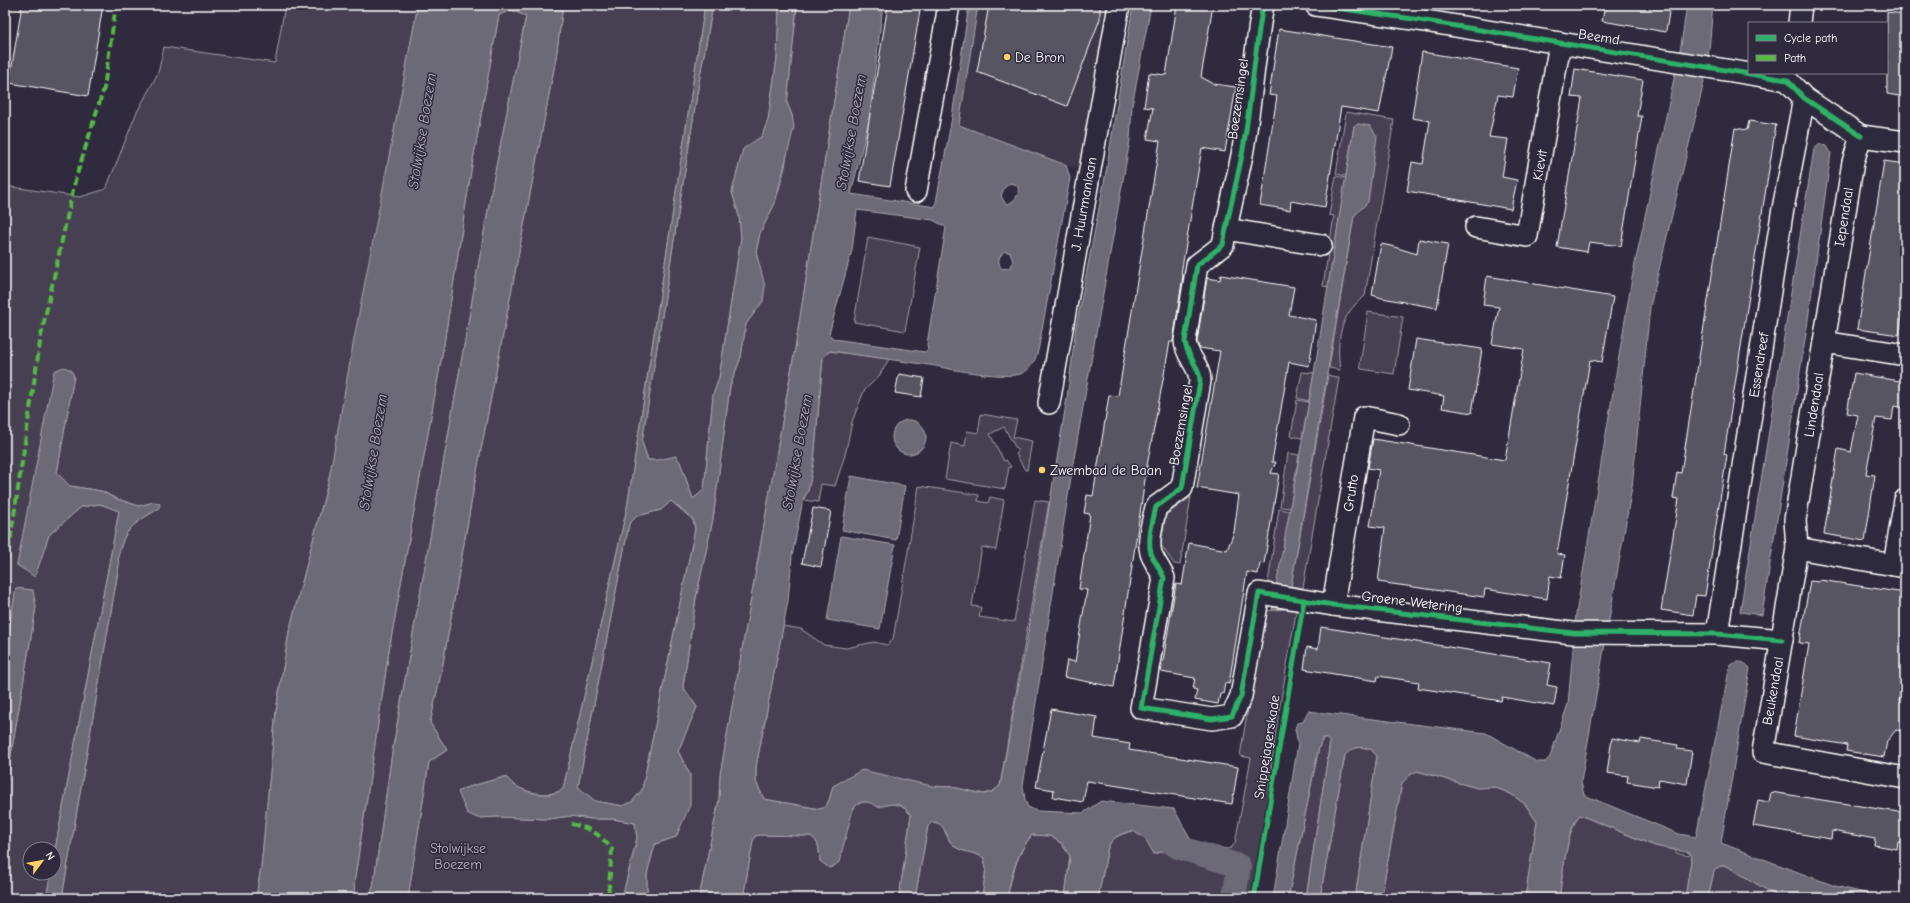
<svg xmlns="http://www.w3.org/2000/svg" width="1910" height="903" viewBox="0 0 1910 903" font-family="'Comic Neue',sans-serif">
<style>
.built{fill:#3c3749}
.green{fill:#464152;stroke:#a2a0a8}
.water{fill:#6d6a77;stroke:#a7a6ad;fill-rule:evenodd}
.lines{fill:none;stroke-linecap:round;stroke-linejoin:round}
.canal{stroke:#6d6a77;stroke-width:24}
.building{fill:#595564;stroke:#fff}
.street-casing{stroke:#fff;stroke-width:24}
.street{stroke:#2f2a3d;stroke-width:21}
.quiet{stroke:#58b947;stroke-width:4;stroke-dasharray:8 4;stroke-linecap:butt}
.cycleway-casing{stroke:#2f2a3d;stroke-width:8}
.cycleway{stroke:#2db169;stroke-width:5}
.poi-dot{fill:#ffd166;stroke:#2f2a3d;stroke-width:1.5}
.labels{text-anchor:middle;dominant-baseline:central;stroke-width:3;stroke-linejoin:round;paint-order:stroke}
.street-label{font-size:14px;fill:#fff;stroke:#2f2a3d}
.poi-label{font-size:14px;fill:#fff;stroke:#2f2a3d;text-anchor:start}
.park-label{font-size:14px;fill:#b5b3ba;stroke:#2f2a3d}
.water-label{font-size:15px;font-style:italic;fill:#b6b4bb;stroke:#2f2a3d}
</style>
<rect width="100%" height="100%" fill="#2f2a3d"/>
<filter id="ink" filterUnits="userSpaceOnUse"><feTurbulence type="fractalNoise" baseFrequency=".025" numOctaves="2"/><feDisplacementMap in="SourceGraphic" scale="8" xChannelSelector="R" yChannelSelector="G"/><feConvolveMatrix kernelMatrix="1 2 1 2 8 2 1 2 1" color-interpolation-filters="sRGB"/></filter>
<g filter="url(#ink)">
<path class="built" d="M978 5H1108L1083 171 959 125Z"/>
<g class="green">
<path d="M285 5H418L329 479 289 632 276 711 261 867 256 898H62L119 565C117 557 119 553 121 546 126 526 142 519 158 509L154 502 139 506 117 499 101 491 70 486 57 473 74 376 17 565 35 576 49 535 81 507 100 504 119 511 54 855V849H30V873H51L46 898H5V790L36 607 16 588 5 652V186L80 197 106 189 136 114 158 73 164 47 275 63Z"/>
<path d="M563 5H705L627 508 563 789C550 798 527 793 514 785 510 782 509 778 504 777L465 788 458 792 477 818 498 817 548 819 571 816 591 819H613L635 823 637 838 622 898H408L429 762 447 750 430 723 442 669 475 481 556 58Z"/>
<path d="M713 5H779V9L777 58 768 120 762 136 743 150 732 192 739 216 741 238 719 378 713 395 704 490 693 499 680 462 648 460 642 442 699 82Z"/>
<path d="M797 5H849L796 343 720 775 719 800 699 898H647V874L655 844 676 837 690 775 678 751 697 707 683 687 696 598 713 519 730 386 741 357 746 324 763 301 756 252 760 233 775 203 785 168 792 115 787 103Z"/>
<path d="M511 10 526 16 493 182 392 753 373 888 367 898H355L354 884 389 650 444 344 471 171 499 15Z"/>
<path d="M1346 112 1394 120 1365 296C1340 314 1336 341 1340 370L1329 368 1354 215 1368 202 1354 126 1346 176 1336 174Z"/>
<path d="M1336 176 1346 178 1328 287 1323 286 1334 216 1329 215Z"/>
<path d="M868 237 920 247 905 331 854 322Z"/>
<path d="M1368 312 1403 317 1394 374 1361 369 1360 365Z"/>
<path d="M830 351 889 359 879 376 864 391 852 422 845 455 835 486 821 484 818 502 803 500 808 491 814 461 823 357Z"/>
<path d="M1302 372 1314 373 1309 401 1297 398Z"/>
<path d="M1328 375 1339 378 1303 588 1291 586Z"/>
<path d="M1297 400 1309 402 1302 438 1291 436Z"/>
<path d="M981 414 1017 420 1013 437 1032 441 1027 470H1025L1016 454 1018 452 1004 427 990 434 1004 461 1006 460 1011 467H1009L1005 489 945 479 951 443 965 446 967 431 978 433Z"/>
<path d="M1288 453 1299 455 1290 508 1280 507Z"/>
<path d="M919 486 979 495 978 501 988 503 990 497 1004 500 996 550 982 547 972 606 981 607 979 617 1014 622 1035 500 1049 502 1000 786 992 792 984 794 952 787 833 786C830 794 830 807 820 809L764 799 756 782V767L783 626 801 629 824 645 846 648 874 642 887 645 893 639Z"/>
<path d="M1191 497 1180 565 1174 564 1161 545V542L1166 515Z"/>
<path d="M671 501 693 520 695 529 642 790 632 802 623 806 595 801 578 787 629 524 637 516 661 510Z"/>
<path d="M1279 509 1290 511 1278 585 1268 583Z"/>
<path d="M1297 607 1278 717 1254 898H1241L1243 889 1226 886 1223 898H1098L1108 847C1113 836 1122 834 1133 831L1145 838 1155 854 1192 842 1227 849 1231 848 1235 843 1251 758 1240 756 1263 618 1265 612 1267 611Z"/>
<path d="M1323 738 1328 739 1330 742 1306 898H1288L1319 747Z"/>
<path d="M1361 747 1371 749 1377 756 1355 898H1320L1345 755 1351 749Z"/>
<path d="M1417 771 1477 788 1494 787 1511 794 1525 804 1537 822 1525 898H1381L1402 783 1410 775Z"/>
<path d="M864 802H871L878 807C895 803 899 802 911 815L899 898H743L753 840 755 836 760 835 810 836C820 841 819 851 820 861L857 804Z"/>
<path d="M1580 815 1655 846 1676 850V853L1689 856 1690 853 1692 855 1685 898H1559C1562 880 1567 827 1580 815Z"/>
<path d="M932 822 942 824C945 832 949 844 957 848 966 853 975 852 984 858L986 868 982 898H915L928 826Z"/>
<path d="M1032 835 1050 836 1061 843 1070 856 1065 898H1007C1012 876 1017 853 1032 835Z"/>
<path d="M1720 866H1727L1780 898H1708L1714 871Z"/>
</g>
<g class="water">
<path d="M418 5H563L556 58 475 481 442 669 430 723 447 750 429 762 408 898H367L373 888 392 753 493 182 526 16 511 10 499 15 471 171 444 344 389 650 354 884 355 898H256L261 867 276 711 289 632 329 479 355 334Z"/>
<path d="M705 5H713L699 82 642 442 648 460H658L676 456 680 462 693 499 704 490 713 395 719 378 741 238 739 216 732 192 743 149 762 136 768 120 777 58 779 5H797L787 103 792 115 794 127 775 203 760 233 756 252 765 286 763 301 746 324 741 357 730 386 713 519 696 598 683 687 697 707 678 751 690 775V805L676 837 655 844 647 874V898H622L637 838 635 823 613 819H591L571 816 548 819 498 817 477 818 467 813 458 792 465 788 504 777C509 778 510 782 514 785 527 793 550 799 563 789L627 508ZM671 501 693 519 695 529 642 790 632 802 623 806 595 801 578 787 629 524 637 516 661 510Z"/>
<path d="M849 5H883L869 120 851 194 935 207 951 123 969 5H978L959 125 1066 165 1070 178 1038 351C1035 361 1030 371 1020 374 1007 379 951 370 936 366L830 351 823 357 814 461 808 491 803 500 792 556 788 601 756 767V782L764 799 820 809C830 807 830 794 833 786L862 770 932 786 952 787 984 794 992 792 1000 786 1029 628 1067 398 1076 327 1106 172 1133 5H1151L1132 106 1130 140 1073 464 1023 786 1025 800 1028 807 1037 811 1083 813 1101 801 1174 809 1192 842 1154 854 1145 838 1133 831C1122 833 1113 836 1108 847L1098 898H1065L1070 856 1061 843 1050 836 1032 835C1017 852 1011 876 1007 898H982L986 868 984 858C975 852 966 853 957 848 945 842 948 822 932 822L928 826 915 898H899L911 815C899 801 895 803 878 807 869 801 860 799 853 809L839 862 834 866 829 868 820 861C819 851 820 841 810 836L760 835 755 836 753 841 743 898H699L719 800 720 775 796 343ZM1010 183 1017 185C1021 193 1016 200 1008 204L1005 203 1001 196 1004 188ZM857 210 933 220 946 227 927 344 928 349 925 352 834 339 829 334 852 250ZM1005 251 1010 253 1013 261 1009 268 1002 269C997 263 998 256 1005 251Z"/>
<path d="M1687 5H1713L1709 50 1703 86 1650 307 1632 487 1581 782 1584 795 1679 834 1696 837 1730 665C1738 660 1744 661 1750 668L1721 843 1835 886 1886 898H1780L1727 866H1720L1714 871 1708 898H1685L1692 855 1690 853 1655 846 1580 815C1567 826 1562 880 1559 898H1525L1537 822 1525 804 1511 794 1494 787 1477 788 1417 771 1410 775 1402 783 1381 898H1355L1377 756 1371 749C1360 746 1353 747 1345 755L1320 898H1306L1330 742 1325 738H1323L1319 747 1288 898H1273L1298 744 1295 729 1297 723 1303 722 1308 711 1486 733 1537 762H1545L1550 757 1568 704 1576 614 1632 278 1681 45Z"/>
<path d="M1358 124 1370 126 1377 136 1368 202 1354 216 1291 586 1289 608 1272 610 1314 373 1353 132 1354 126Z"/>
<path d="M1820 144 1827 146 1831 153 1807 327 1762 615 1740 612 1814 149Z"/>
<path d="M64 367 71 370 74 376 57 473 70 486 101 491 117 499 139 506 154 502 159 503 160 505 158 509C142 519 126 526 121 546 119 553 117 557 119 565L62 898H46L51 873H54V855L119 511 100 504 81 507 49 535 35 577 17 565 54 371Z"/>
<circle cx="909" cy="437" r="17"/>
<path d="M851 476 905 486 896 540 842 530Z"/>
<path d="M841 536 895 545 880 629 827 620Z"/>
<path d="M16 588 33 590 36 607 5 790V652Z"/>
<path d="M1225 886 1243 889 1241 898H1223Z"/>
</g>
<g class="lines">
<path class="canal" d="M1151 829 1178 847 1239 866 1234 898"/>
</g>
<g class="building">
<path d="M22 5H103L88 96 9 83Z"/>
<path d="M888 5H921L890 186 859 181Z"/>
<path d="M989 5H1100V19L1067 106 977 72Z"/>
<path d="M1177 5H1213L1201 77 1214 84 1236 87 1225 152 1202 148 1181 274 1183 275 1173 342H1170L1147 466 1114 687 1064 677 1067 660 1075 662 1087 590 1079 589 1090 514 1084 513 1087 495 1093 496 1109 395 1118 396 1160 141 1147 139 1153 108 1144 107 1149 73 1166 75Z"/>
<path d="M1605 5H1670L1666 32 1602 21Z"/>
<path d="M1887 12 1905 14V97L1887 94Z"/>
<path d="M1279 29 1392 47 1379 113 1341 107 1325 207 1291 201 1290 210 1260 205 1277 96 1269 95Z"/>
<path d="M1422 52 1518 68 1513 97 1498 95 1489 137 1508 139 1502 177 1517 180 1511 209 1407 191 1412 162 1423 164 1430 121 1412 118Z"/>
<path d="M1575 69 1643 80 1637 116H1642L1621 246 1589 242 1587 252 1557 247 1582 98 1571 97Z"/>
<path d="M1749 121 1776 125 1724 454 1727 455 1705 596 1696 595 1693 615 1661 610 1679 499 1673 498 1677 472 1681 473 1735 128 1747 130Z"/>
<path d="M1884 161 1905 164V298L1899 335 1857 329Z"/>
<path d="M1419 239 1448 244 1437 308 1382 298 1372 295 1381 244 1391 246 1417 254Z"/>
<path d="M1221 275 1294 287 1289 315 1316 320 1309 366 1289 362 1272 462H1276L1271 473 1279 474 1264 564 1260 563 1258 574 1247 572 1229 684 1225 683 1223 694H1220L1218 704 1195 700 1197 690 1193 689 1195 678 1161 672 1176 584 1182 585 1189 543 1227 550 1234 532 1239 495 1197 488 1220 351 1199 348 1197 341 1207 278 1220 280Z"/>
<path d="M1487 276 1613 297 1602 362 1590 360 1557 554 1565 555 1561 578 1550 576 1547 599 1485 589 1484 597 1378 582 1385 528 1370 526 1379 470 1368 468 1373 439 1505 460 1524 349 1492 344 1499 307 1483 305Z"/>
<path d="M1416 339 1482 349 1472 413 1442 408 1444 396 1408 390Z"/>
<path d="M1854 373 1905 382V408L1894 406 1892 420 1876 418 1866 474 1875 475 1865 541 1824 534 1838 449 1851 452 1858 415 1847 413Z"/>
<path d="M899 374 924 378 921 397 895 393Z"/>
<path d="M813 508 831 511 821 567 802 563Z"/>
<path d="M1820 580 1905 593V667L1899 701 1905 702V732L1896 730 1887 741 1884 757 1846 751 1847 745 1794 736 1809 644 1799 643 1810 581 1819 582Z"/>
<path d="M1321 627 1551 663 1547 685 1557 687 1554 706 1502 697 1501 701 1418 688 1419 682 1378 676 1377 681 1304 669 1307 647 1318 649Z"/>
<path d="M1051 709 1097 717 1094 738 1130 744 1129 750 1238 767 1232 804 1087 781 1083 802 1053 797 1054 790 1036 787Z"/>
<path d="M1612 738 1640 743 1641 739 1678 745 1677 749 1692 751 1687 784 1659 779 1658 787 1627 782 1628 776 1607 773Z"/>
<path d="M1771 792 1905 813V843L1898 842 1897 849 1874 845 1875 839 1832 831 1831 839 1753 826 1758 800 1769 802Z"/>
</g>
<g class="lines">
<g class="street-casing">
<g id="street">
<path d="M1263 5C1254 55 1251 105 1242 155 1236 185 1228 215 1223 245L1197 265 1185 341C1186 357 1200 365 1200 381L1182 488 1156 507C1153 520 1147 540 1151 553 1153 560 1161 570 1164 578L1141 708 1212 719 1232 716 1241 696 1259 593 1333 605 1573 633 1717 634 1782 640"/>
<path d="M1316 5 1413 19 1787 80 1804 98 1861 136"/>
<path d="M1799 23 1801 5"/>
<path d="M916 191 949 5"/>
<path d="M1476 227 1527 236 1560 43"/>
<path d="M1226 229 1321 245"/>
<path d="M1824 342 1853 162 1861 136 1905 142"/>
<path d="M1049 403 1119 5"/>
<path d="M1797 548 1795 520 1824 342 1905 355"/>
<path d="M1894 565 1905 500"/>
<path d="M1905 567 1797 548 1763 752 1905 778"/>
<path d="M1333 605 1364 417 1399 424"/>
<path d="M1717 634 1782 214 1804 98"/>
</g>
</g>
<use href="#street" class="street"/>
<g class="quiet">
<path d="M5 575 41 336 75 181 104 88 116 5"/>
<path d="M571 824C591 828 599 834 612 849L608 898"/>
</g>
<g class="cycleway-casing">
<g id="cycleway">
<path d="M1263 5C1254 55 1251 105 1242 155 1236 185 1228 215 1223 245L1197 265 1185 341C1186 357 1200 365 1200 381L1182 488 1156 507C1153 520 1147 540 1151 553 1153 560 1161 570 1164 578L1141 708 1212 719 1232 716 1241 696 1259 593 1333 605 1573 633 1717 634 1782 640"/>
<path d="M1316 5 1413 19 1787 80 1804 98 1861 136"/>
<path d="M1254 898 1304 600"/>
</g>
</g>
<use href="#cycleway" class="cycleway"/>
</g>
</g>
<g class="poi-dot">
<circle cx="1007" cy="57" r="4"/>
<circle cx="1042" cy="470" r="4"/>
</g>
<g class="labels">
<g class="street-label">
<text transform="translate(1599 37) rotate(9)">Beemd</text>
<text transform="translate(1238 99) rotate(-82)">Boezemsingel</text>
<text transform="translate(1540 165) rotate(-80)">Kievit</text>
<text transform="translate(1084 204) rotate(-80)">J. Huurmanlaan</text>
<text transform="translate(1844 217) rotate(-81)">Iependaal</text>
<text transform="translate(1759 365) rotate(-81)">Essendreef</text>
<text transform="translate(1814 405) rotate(-81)">Lindendaal</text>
<text transform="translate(1181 425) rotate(-80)">Boezemsingel</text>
<text transform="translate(1351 493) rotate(-81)">Grutto</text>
<text transform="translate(1412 602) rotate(7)">Groene Wetering</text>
<text transform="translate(1773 691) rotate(-80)">Beukendaal</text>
<text transform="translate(1267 747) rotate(-81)">Snippejagerskade</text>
</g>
<g class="poi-label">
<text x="1015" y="57">De Bron</text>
<text x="1050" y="470">Zwembad de Baan</text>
</g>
<g class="park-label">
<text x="458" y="848">Stolwijkse<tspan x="458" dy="16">Boezem</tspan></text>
</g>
<g class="water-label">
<text transform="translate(422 131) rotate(-81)">Stolwijkse Boezem</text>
<text transform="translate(851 132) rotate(-80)">Stolwijkse Boezem</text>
<text transform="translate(373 452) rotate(-81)">Stolwijkse Boezem</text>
<text transform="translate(797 452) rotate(-80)">Stolwijkse Boezem</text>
</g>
</g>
<rect width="1910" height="903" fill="none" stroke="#2f2a3d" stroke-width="20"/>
<rect x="10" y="10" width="1890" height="883" fill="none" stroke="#fff" stroke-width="1.5" filter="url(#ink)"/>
<rect x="1748" y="22" width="140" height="52" fill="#2f2a3d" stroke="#827f8b"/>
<rect x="1756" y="35" width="20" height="6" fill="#2db169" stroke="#827f8b"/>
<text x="1784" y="42" font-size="12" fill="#ffffff">Cycle path</text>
<rect x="1756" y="55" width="20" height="6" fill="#58b947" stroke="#827f8b"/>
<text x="1784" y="62" font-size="12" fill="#ffffff">Path</text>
<g transform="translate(42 861) rotate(58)"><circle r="19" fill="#2f2a3d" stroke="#827f8b"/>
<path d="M0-3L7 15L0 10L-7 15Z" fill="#ffd166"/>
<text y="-6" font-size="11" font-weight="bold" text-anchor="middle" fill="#ffffff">N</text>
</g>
</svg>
